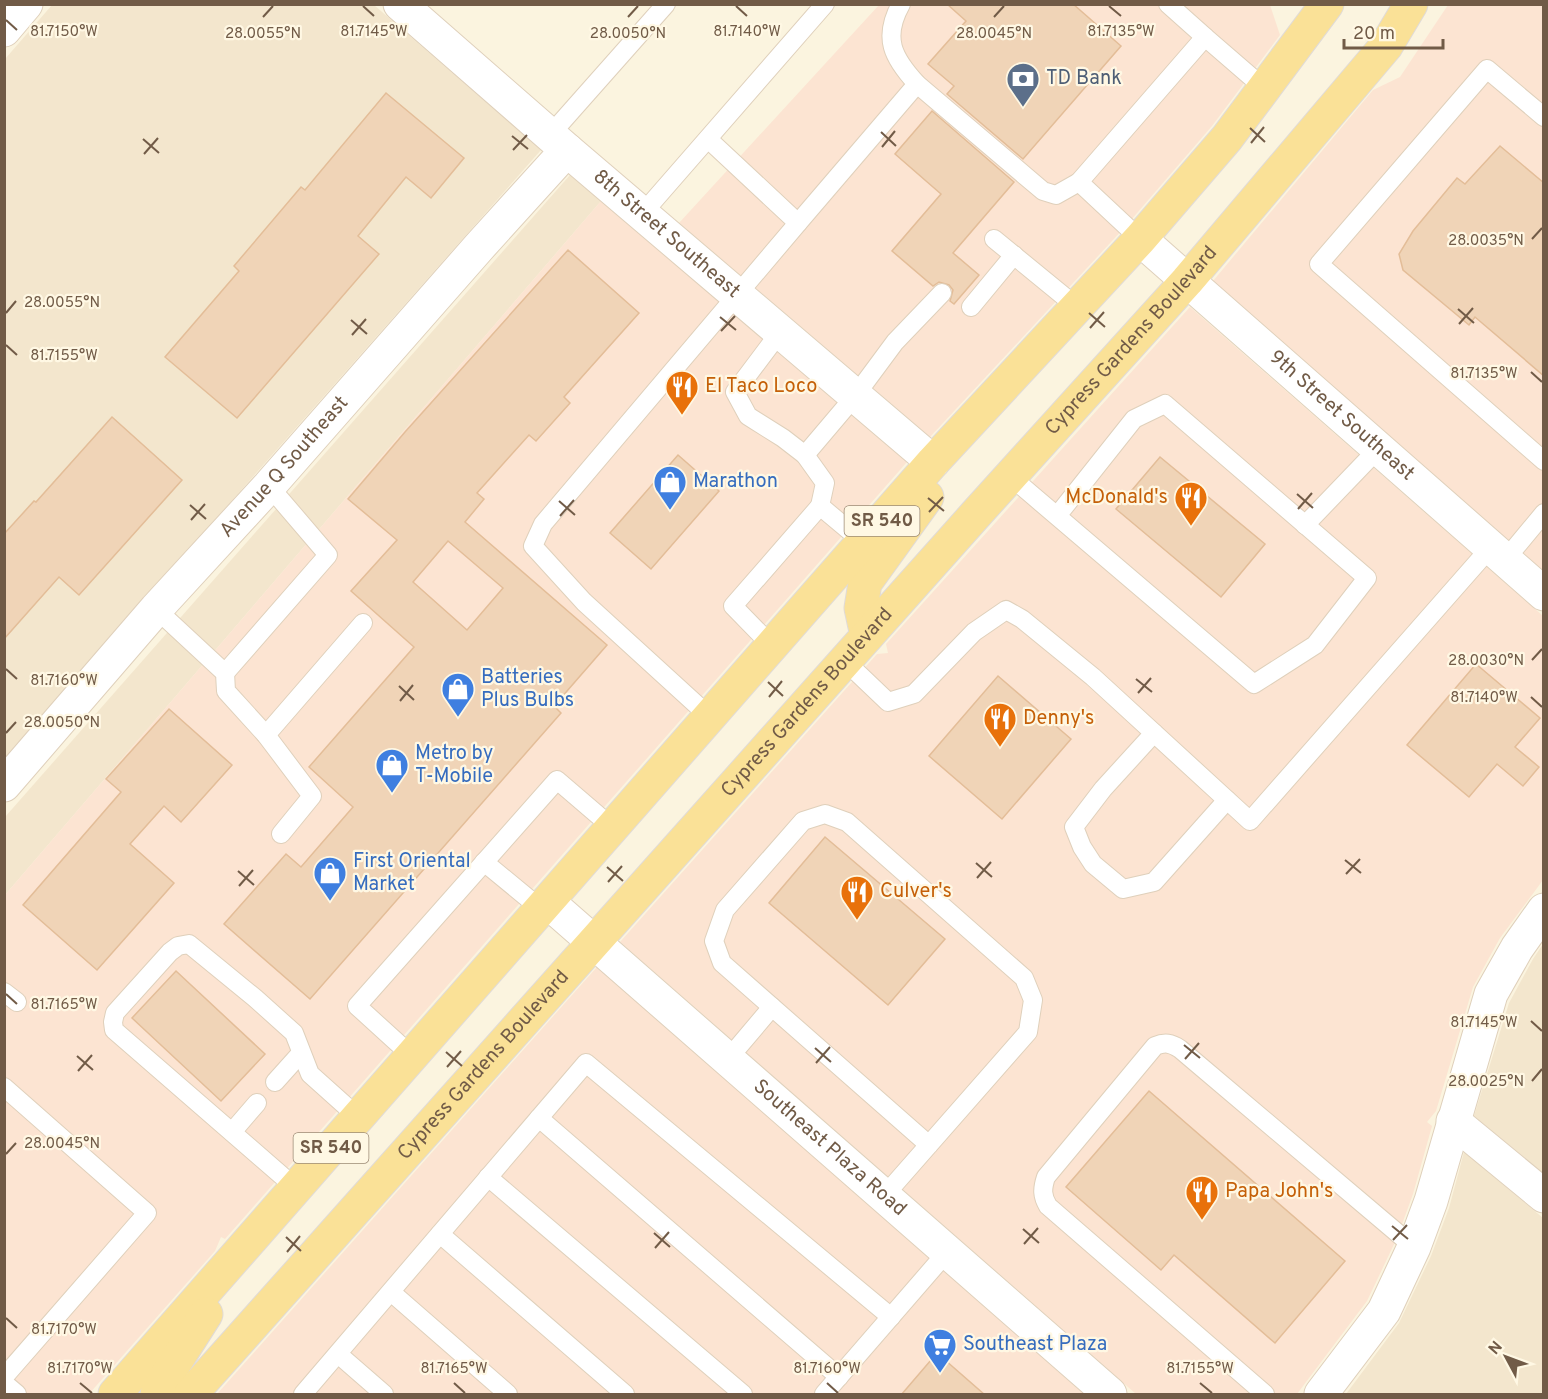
<svg xmlns="http://www.w3.org/2000/svg" width="1548" height="1399" viewBox="0 0 1548 1399" font-family="Overpass,sans-serif">
<style>
.residential{fill:#f3e6cd}
.commercial{fill:#fce4d2}
.building{fill:#f0d4b7;stroke:#e3bd98;stroke-width:1.5;fill-rule:evenodd}
.lines{fill:none;stroke-linecap:round;stroke-linejoin:round}
.service-casing{stroke:#dfd0bb;stroke-width:20}
.minor-casing{stroke:#dfd0bb;stroke-width:35}
.tertiary-casing{stroke:#dfd0bb;stroke-width:35}
.primary-casing{stroke:#e0dbd7;stroke-width:35}
.service{stroke:#fff;stroke-width:18}
.minor{stroke:#fff;stroke-width:33}
.tertiary{stroke:#fff;stroke-width:33}
.primary{stroke:#fae197;stroke-width:33}
.ticks{fill:none;stroke:#715b47;stroke-width:2}
.labels{text-anchor:middle;dominant-baseline:central;stroke-width:4.5;stroke-linejoin:round;paint-order:stroke}
.shield{fill:#fff8e4;stroke:#9c8a76;stroke-width:1.5}
.shield-label{font-size:18px;font-weight:bold;fill:#715b47}
.service-label{font-size:20px;fill:#4e5e75;stroke:#fff8e4;text-anchor:start}
.street-label{font-size:20px;fill:#715b47;stroke:#fff8e4}
.food-label{font-size:20px;fill:#c56008;stroke:#fff8e4;text-anchor:start}
.shop-label{font-size:20px;fill:#366cbe;stroke:#fff8e4;text-anchor:start}
.ticks-label{font-size:15px;text-anchor:middle;fill:#715b47;stroke:#fff8e4;stroke-width:4.5;stroke-linejoin:round;paint-order:stroke}
</style>
<rect width="100%" height="100%" fill="#fbf4df"/>
<g class="residential">
<path d="M52 5H374L541 150 5 758V59Z"/>
<path d="M570 175 601 201 5 895V817Z"/>
<path d="M1543 944V1173L1474 1116 1509 1003 1533 959Z"/>
<path d="M1464 1152 1543 1218V1394H1346L1399 1323 1431 1256 1449 1208Z"/>
</g>
<g class="commercial">
<path d="M879 5H1270L1280 35 1212 126 1125 227 930 437 679 223Z"/>
<path d="M1448 5H1543V571L1213 281 1373 90 1400 77Z"/>
<path d="M601 201 907 462 225 1239 221 1237 215 1251 89 1394H5V895Z"/>
<path d="M1190 307 1543 616V880L1500 938 1473 987 1436 1111 1427 1122 1432 1126 1413 1194 1397 1238 1367 1301 1297 1394H1136L620 942 877 654 888 653 886 644Z"/>
<path d="M597 967 1084 1394H217Z"/>
</g>
<g class="building">
<path d="M947 4H1073L1121 46 1023 159 947 94 954 86 928 64 966 21Z"/>
<path d="M386 93 464 158 431 198 406 177 358 236 379 254 237 418 165 357 239 271 234 266 301 187 305 190Z"/>
<path d="M932 111 1014 182 953 253 979 275 954 304 950 301 953 290 949 285 939 282 933 286 892 251 941 194 895 154Z"/>
<path d="M1500 146 1544 183V376L1475 317 1469 325 1403 270 1399 254 1413 231 1457 178 1465 184Z"/>
<path d="M568 250 639 313 564 397 570 403 536 441 529 435 477 493 484 499 465 522 607 645 554 706 561 713 310 999 224 924 286 854 301 867 353 807 309 767 414 647 351 591 397 540 348 499 405 432ZM448 541 503 588 467 630 413 582Z"/>
<path d="M112 417 182 480 79 595 59 577 4 639V534L34 501 36 502Z"/>
<path d="M678 455 719 491 651 569 610 533Z"/>
<path d="M1160 457 1265 544 1221 597 1116 509Z"/>
<path d="M1476 664 1540 718 1515 747 1539 767 1523 786 1497 764 1469 797 1407 745Z"/>
<path d="M998 676 1071 739 1002 819 929 756Z"/>
<path d="M169 709 232 765 181 822 164 806 130 844 174 883 97 970 23 905 121 792 106 779Z"/>
<path d="M825 837 945 939 888 1005 769 903Z"/>
<path d="M176 971 265 1054 221 1101 132 1018Z"/>
<path d="M1149 1091 1345 1261 1275 1343 1174 1255 1161 1270 1066 1187Z"/>
<path d="M937 1353 985 1395H901Z"/>
</g>
<g class="lines">
<g class="service-casing">
<g id="service">
<path d="M901 4C882 38 893 58 917 84L1043 191 1056 195 1079 182"/>
<path d="M1168 4 1205 37"/>
<path d="M1544 117 1487 69 1319 264 1544 461"/>
<path d="M550 135 666 4"/>
<path d="M708 139 798 223 543 524 533 546 584 602 710 717"/>
<path d="M642 214 825 4"/>
<path d="M798 223 917 84"/>
<path d="M994 239 1077 307"/>
<path d="M1140 239 1079 182 1205 37 1264 88"/>
<path d="M971 307 1014 255"/>
<path d="M780 332 735 392 748 416 783 438 805 455 855 396 895 342 942 293"/>
<path d="M805 455 825 483 820 506"/>
<path d="M1010 476 1031 494 1254 684 1315 645 1367 578 1165 404 1134 419 1057 516"/>
<path d="M1305 525 1378 449"/>
<path d="M1505 560 1544 513"/>
<path d="M156 609 225 673 226 691 266 735 312 796 281 834"/>
<path d="M772 646 733 606 820 506 863 542"/>
<path d="M845 661 888 702 914 694 974 632 1006 610 1022 619 1093 677 1250 821 1490 548"/>
<path d="M225 673 328 555 269 486"/>
<path d="M1154 733 1103 789 1074 827 1082 847 1093 864 1123 889 1154 882 1227 800"/>
<path d="M266 735 363 623"/>
<path d="M484 862 541 909"/>
<path d="M4 992 17 1002"/>
<path d="M412 1056 357 1006 557 780 613 828"/>
<path d="M728 1059 772 1007"/>
<path d="M275 1082 301 1053"/>
<path d="M4 1087 147 1213 4 1377"/>
<path d="M539 1118 839 1377"/>
<path d="M232 1132 257 1103"/>
<path d="M488 1177 743 1394"/>
<path d="M296 1188 114 1030 113 1022 115 1013 170 952 178 946 189 944 255 998 294 1033 310 1074 358 1117"/>
<path d="M884 1196 1028 1032 1033 1000 1024 978 847 822 825 814 803 821 725 910 714 941 722 963 929 1145"/>
<path d="M440 1234 625 1394"/>
<path d="M391 1292 508 1394"/>
<path d="M338 1354 384 1394"/>
<path d="M4 1383 17 1394"/>
<path d="M303 1394 586 1063 891 1317"/>
<path d="M824 1394 947 1252"/>
<path d="M1265 1394 1048 1206C1042 1196 1042 1189 1046 1177L1155 1046C1165 1042 1171 1043 1180 1049L1414 1247"/>
</g>
</g>
<g class="minor-casing">
<g id="minor">
<path id="s1" d="M400 4 567 150 933 462"/>
<path d="M4 30 26 4"/>
<path id="s2" d="M4 785 156 609 269 486 479 247 567 150"/>
<path id="s3" d="M548 902 1110 1394"/>
<path d="M1453 1121 1544 1196"/>
<path d="M1321 1394 1384 1311 1414 1247 1431 1201 1491 994 1517 948 1544 910"/>
</g>
</g>
<g class="tertiary-casing">
<g id="tertiary">
<path id="s4" d="M1140 239 1544 594"/>
</g>
</g>
<g class="primary-casing">
<g id="primary">
<path d="M867 636 861 608 865 583 927 497"/>
<path d="M115 1394 933 462 1140 239 1227 138 1327 4"/>
<path d="M157 1394 162 1383 206 1314"/>
<path id="s5" d="M191 1394 976 514 1187 281 1386 46 1411 4"/>
</g>
</g>
<use href="#service" class="service"/>
<use href="#minor" class="minor"/>
<use href="#tertiary" class="tertiary"/>
<use href="#primary" class="primary"/>
</g>
<path class="ticks" d="M363 6 374 16M736 6 747 16M1109 6 1121 16M263 17 273 6M628 17 638 6M994 17 1004 6M6 20 17 30M1250 128 1265 142M881 132 896 146M512 136 528 149M143 139 159 153M1251 143 1264 127M882 147 895 131M513 150 527 135M144 154 158 138M1532 239 1542 228M1458 309 1474 323M6 313 16 301M1089 313 1105 327M720 317 736 330M351 320 367 334M1459 324 1473 308M1090 328 1104 312M721 331 735 316M352 335 366 319M6 345 17 355M1531 372 1542 382M1297 494 1313 508M928 498 944 511M559 501 575 515M190 505 206 519M1298 509 1312 493M929 512 943 497M560 516 574 500M191 520 205 504M1532 660 1542 649M6 669 17 679M1136 679 1152 692M768 682 783 696M399 686 414 700M1138 693 1151 678M769 697 782 681M1531 697 1542 707M400 701 413 685M6 733 16 722M1345 860 1361 873M976 863 992 877M607 867 623 881M238 871 254 885M1346 874 1360 859M977 878 991 862M608 882 622 866M239 886 253 870M6 994 17 1004M1531 1021 1542 1031M1184 1045 1200 1058M815 1048 831 1062M446 1052 462 1066M77 1056 93 1070M1185 1059 1199 1043M816 1063 830 1047M447 1067 461 1051M78 1071 92 1055M1532 1081 1542 1069M6 1154 16 1143M1392 1226 1408 1239M1023 1229 1039 1243M654 1233 670 1247M286 1237 301 1251M1393 1240 1407 1225M1024 1244 1038 1228M655 1248 669 1232M287 1252 300 1236M6 1318 17 1328M80 1383 92 1393M454 1383 465 1393M827 1383 838 1393M1200 1383 1212 1393"/>
<defs>
<g id="bank-pin" transform="scale(1.725)"><path d="M0 17L-7.5 6A9.5 9.5 0 1 1 7.5 6Z" fill="#5c6f8a" stroke="#fff8e4"/><path d="M-6-4H6V4H-6ZM0-2.3a2.3 2.3 0 1 0 0 4.6a2.3 2.3 0 1 0 0-4.6Z" fill="#fff"/></g>
<g id="restaurant-pin" transform="scale(1.725)"><path d="M0 17L-7.5 6A9.5 9.5 0 1 1 7.5 6Z" fill="#e8710a" stroke="#fff8e4"/><path d="M-5-6h1v4h1v-4h1v4h1v-4h1v5L-1.5 .5V6h-2V.5L-5-1ZM5-6V6H3V1.5H1.5Q1.5-4 5-6Z" fill="#fff"/></g>
<g id="shop-pin" transform="scale(1.725)"><path d="M0 17L-7.5 6A9.5 9.5 0 1 1 7.5 6Z" fill="#3f7fe0" stroke="#fff8e4"/><path d="M-5-2.5h2.3a2.7 3.5 0 0 1 5.4 0H5L5.5 6h-11ZM-1.5-2.5h3a1.5 2.3 0 0 0-3 0Z" fill="#fff"/></g>
<g id="supermarket-pin" transform="scale(1.725)"><path d="M0 17L-7.5 6A9.5 9.5 0 1 1 7.5 6Z" fill="#3f7fe0" stroke="#fff8e4"/><path d="M-6-5.5h2.5l.6 2H6L4.5 2H-2.5L-4.4-4H-6ZM-1.5 3.2a1.3 1.3 0 1 0 .1 0ZM3 3.2a1.3 1.3 0 1 0 .1 0Z" fill="#fff"/></g>
</defs>
<g fill-rule="evenodd">
<use href="#bank-pin" x="1023" y="79"/>
<use href="#restaurant-pin" x="682" y="387"/>
<use href="#shop-pin" x="670" y="482"/>
<use href="#restaurant-pin" x="1191" y="498"/>
<use href="#shop-pin" x="458" y="689"/>
<use href="#restaurant-pin" x="1000" y="719"/>
<use href="#shop-pin" x="392" y="765"/>
<use href="#shop-pin" x="330" y="873"/>
<use href="#restaurant-pin" x="857" y="892"/>
<use href="#restaurant-pin" x="1202" y="1192"/>
<use href="#supermarket-pin" x="940" y="1345"/>
</g>
<g class="labels">
<g class="shield">
<rect x="844.5" y="506" width="75" height="30" rx="4.5"/>
<rect x="293.5" y="1133" width="75" height="30" rx="4.5"/>
</g>
<g class="shield-label">
<text x="882" y="521">SR 540</text>
<text x="331" y="1148">SR 540</text>
</g>
<g class="service-label">
<text x="1046" y="79">TD Bank</text>
</g>
<g class="street-label">
<text stroke="none"><textPath href="#s1" startOffset="352">8th Street Southeast</textPath></text>
<text stroke="none"><textPath href="#s5" startOffset="1412">Cypress Gardens Boulevard</textPath></text>
<text stroke="none"><textPath href="#s4" startOffset="268">9th Street Southeast</textPath></text>
<text stroke="none"><textPath href="#s2" startOffset="424">Avenue Q Southeast</textPath></text>
<text stroke="none"><textPath href="#s5" startOffset="926">Cypress Gardens Boulevard</textPath></text>
<text stroke="none"><textPath href="#s5" startOffset="440">Cypress Gardens Boulevard</textPath></text>
<text stroke="none"><textPath href="#s3" startOffset="374">Southeast Plaza Road</textPath></text>
</g>
<g class="food-label">
<text x="705" y="387">El Taco Loco</text>
<text x="1168" y="498" text-anchor="end">McDonald's</text>
<text x="1023" y="719">Denny's</text>
<text x="880" y="892">Culver's</text>
<text x="1225" y="1192">Papa John's</text>
</g>
<g class="shop-label">
<text x="693" y="482">Marathon</text>
<text x="481" y="678">Batteries<tspan x="481" dy="23">Plus Bulbs</tspan></text>
<text x="415" y="754">Metro by<tspan x="415" dy="23">T-Mobile</tspan></text>
<text x="353" y="862">First Oriental<tspan x="353" dy="23">Market</tspan></text>
<text x="963" y="1345">Southeast Plaza</text>
</g>
</g>
<g class="ticks-label">
<text x="64" y="36">81.7150°W</text>
<text x="374" y="36">81.7145°W</text>
<text x="747" y="36">81.7140°W</text>
<text x="1121" y="36">81.7135°W</text>
<text x="263" y="38">28.0055°N</text>
<text x="628" y="38">28.0050°N</text>
<text x="994" y="38">28.0045°N</text>
<text x="1486" y="245">28.0035°N</text>
<text x="62" y="307">28.0055°N</text>
<text x="64" y="360">81.7155°W</text>
<text x="1484" y="378">81.7135°W</text>
<text x="1486" y="665">28.0030°N</text>
<text x="64" y="685">81.7160°W</text>
<text x="1484" y="702">81.7140°W</text>
<text x="62" y="727">28.0050°N</text>
<text x="64" y="1009">81.7165°W</text>
<text x="1484" y="1027">81.7145°W</text>
<text x="1486" y="1086">28.0025°N</text>
<text x="62" y="1148">28.0045°N</text>
<text x="64" y="1334">81.7170°W</text>
<text x="80" y="1373">81.7170°W</text>
<text x="454" y="1373">81.7165°W</text>
<text x="827" y="1373">81.7160°W</text>
<text x="1200" y="1373">81.7155°W</text>
</g>
<rect width="1548" height="1399" fill="none" stroke="#715b47" stroke-width="12"/>
<g transform="translate(1506 1357) rotate(311)" stroke="#fff8e4" stroke-width="4.5" paint-order="stroke">
<path d="M0-4.5L10 22L0 15L-10 22Z" fill="#715b47"/>
<text y="-9" font-size="16" font-weight="bold" text-anchor="middle" fill="#715b47">N</text>
</g>
<path d="M1344 39v9h99v-9" fill="none" stroke="#715b47" stroke-width="3"/>
<text x="1353" y="39" font-size="18" fill="#715b47" stroke="#fff8e4" stroke-width="4.5" paint-order="stroke">20 m</text>
</svg>
